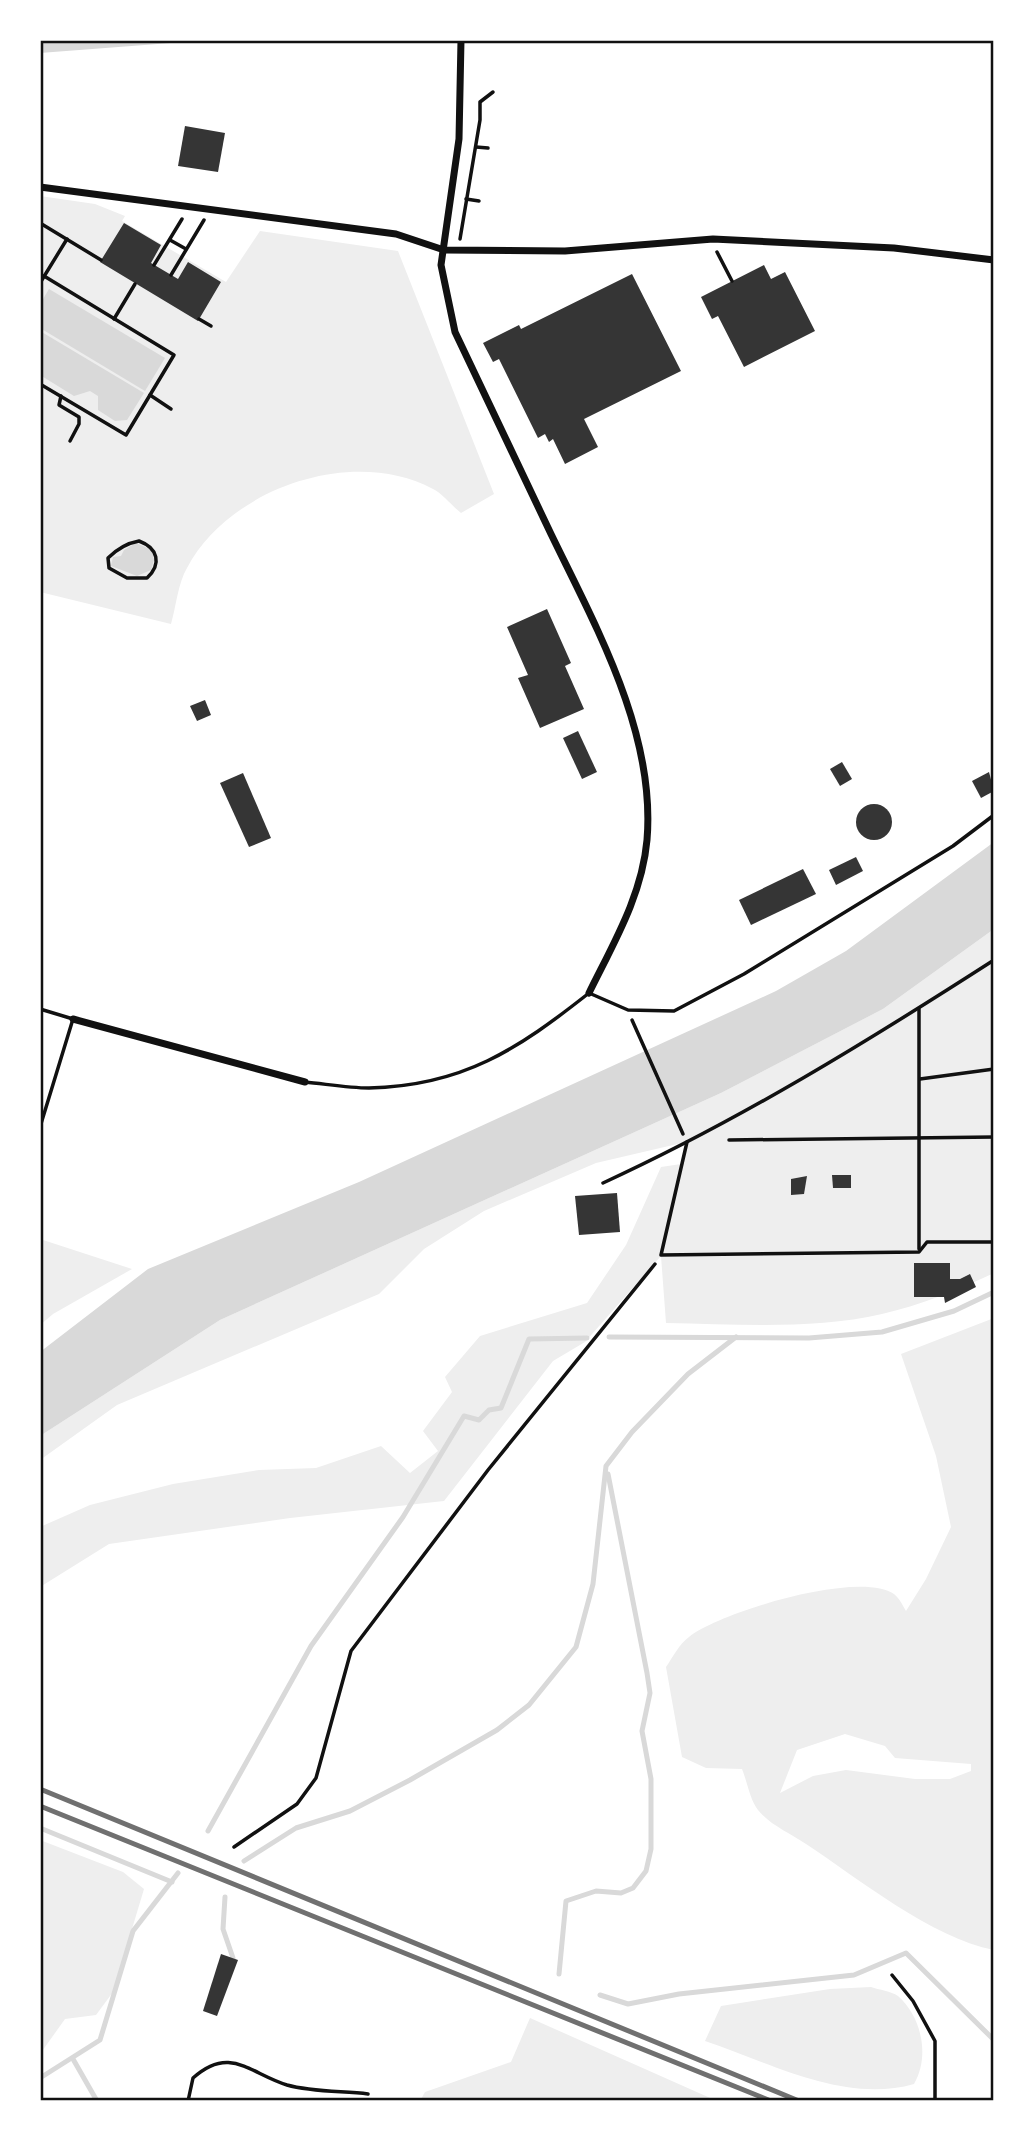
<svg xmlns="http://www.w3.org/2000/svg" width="1034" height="2141" viewBox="0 0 1034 2141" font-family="'Source Sans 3',sans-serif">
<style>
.green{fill:#eee;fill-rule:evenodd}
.water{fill:#d9d9d9}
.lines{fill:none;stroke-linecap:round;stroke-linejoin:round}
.stream{stroke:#d9d9d9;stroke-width:5}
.building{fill:#353535}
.path{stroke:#111;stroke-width:3.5}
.service{stroke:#111;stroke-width:3.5}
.minor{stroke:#111;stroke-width:7}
.rail{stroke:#707070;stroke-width:5}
.neatline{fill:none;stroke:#111;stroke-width:2.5}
</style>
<rect width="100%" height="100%" fill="#fff"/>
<g class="green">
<path d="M40 196 95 204 125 216 122 221 226 282 260 231 398 251 494 494 461 513C452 506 443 494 433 489 353 446 229 488 187 568 178 583 176 607 171 624L40 592Z"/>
<path d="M994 929V1273C958 1290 921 1305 882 1314 813 1330 736 1324 666 1323L661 1256 585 1342 553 1361 444 1501 290 1518 109 1544 40 1587V1527L90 1505 173 1484 259 1470 316 1468 381 1446 410 1473 438 1451 423 1431 452 1392 445 1377 480 1336 587 1303 626 1245 661 1167 681 1164 686 1142 596 1163 484 1211 424 1249 379 1294 117 1405 40 1460V1436L220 1320 721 1093 883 1009Z"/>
<path d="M40 1239 132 1269 53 1314 40 1325Z"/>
<path d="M994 1318V1950C932 1938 859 1879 806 1844 790 1833 770 1825 758 1810 750 1800 747 1781 742 1769L706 1768 682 1757 666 1667C673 1657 679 1644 689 1637 720 1612 859 1570 894 1594 900 1599 903 1606 906 1611L926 1579 951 1527 936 1456 901 1354ZM845 1734 885 1746 895 1758 971 1764V1771L950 1779H915L846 1770 813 1776 780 1793 797 1750Z"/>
<path d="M40 1840 123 1872 144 1889 113 1992 96 2015 65 2019 40 2054Z"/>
<path d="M871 1987C879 1990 891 1991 898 1996 922 2017 930 2057 914 2084 845 2104 770 2063 705 2041L721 2006 830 1989Z"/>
<path d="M530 2018 717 2101H420L425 2092 511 2062Z"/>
</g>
<g class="water">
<path d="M40 40H210L40 53Z"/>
<path d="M49 289 165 358 145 391 40 328V304Z"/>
<path d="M40 331 144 393 127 420 115 421 98 410V396L90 391 74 396 40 375Z"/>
<path d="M136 543 152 550 154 560 151 570 137 576 111 566 113 557 121 556 124 550Z"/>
<path d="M994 842V929L883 1009 721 1093 220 1320 40 1436V1352L148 1269 359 1182 776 991 846 951Z"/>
</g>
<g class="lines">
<g class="stream">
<path d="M609 1337 809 1338 882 1332 954 1311 994 1292"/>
<path d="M40 1828 172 1882"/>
<path d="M208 1831 311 1646 403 1517 464 1416 479 1420 489 1410 501 1408 529 1339 587 1338"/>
<path d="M244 1861 296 1828 350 1811 410 1780 497 1730 529 1705 576 1647 593 1584 606 1466 632 1432 688 1374 736 1337"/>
<path d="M225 1897 223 1929 233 1958"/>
<path d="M559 1974 566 1901 596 1891 621 1893 633 1888 646 1871 651 1849V1779L642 1731 650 1693 647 1673 608 1474"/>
<path d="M600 1995 628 2004 679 1994 854 1975 906 1953 994 2040"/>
<path d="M73 2059 97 2101"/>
<path d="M40 2078 100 2040 133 1931 178 1873"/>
</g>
</g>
<g class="building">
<path d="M185 126 225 133 218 172 178 166Z"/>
<path d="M124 223 161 245 151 263 178 279 188 262 221 282 198 321 100 262Z"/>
<path d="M764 265 771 279 785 272 815 331 744 367 718 316 712 319 701 297Z"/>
<path d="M632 274 681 371 584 419 598 447 565 464 553 439 549 442 545 434 538 438 499 359 493 362 483 343 519 325 521 329Z"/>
<path d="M547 609 571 663 565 666 584 709 540 728 518 678 528 675 507 627Z"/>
<path d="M205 700 211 715 197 721 190 706Z"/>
<path d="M578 731 597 772 582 779 563 738Z"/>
<path d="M842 762 852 779 840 786 830 769Z"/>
<path d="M989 772 994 791 981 798 972 781Z"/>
<path d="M243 773 271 838 249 847 220 783Z"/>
<circle cx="874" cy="822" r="18"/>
<path d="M856 857 863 871 836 885 829 870Z"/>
<path d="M803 869 816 894 751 925 739 900Z"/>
<path d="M832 1175H851V1188H833Z"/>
<path d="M807 1176 804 1194 791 1195V1179Z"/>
<path d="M617 1193 620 1232 579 1235 575 1196Z"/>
<path d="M914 1263H950V1279H960L970 1274 976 1287 945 1303 944 1297H914Z"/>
<path d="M221 1954 238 1960 217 2016 203 2011Z"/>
</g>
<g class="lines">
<g class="path">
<path d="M476 147 488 148"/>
<path d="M466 199 479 201"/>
<path d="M40 223 101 260"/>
<path d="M460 239 480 120V102L493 92"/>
<path d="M170 240 186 249"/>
<path d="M717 252 732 281"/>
<path d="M154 265 182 219"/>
<path d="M171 275 204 220"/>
<path d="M40 283 67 239"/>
<path d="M114 319 135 284"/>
<path d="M199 319 211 326"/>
<path d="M40 384 126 435 174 355 44 276"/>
<path d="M150 395 171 409"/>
<path d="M61 396 59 405 79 417V424L70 441"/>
<path d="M139 541C158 548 162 564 147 578H127L109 568 108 558C116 550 128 543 139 541Z"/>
<path d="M632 1020 683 1134"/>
<path d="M234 1847 297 1804 316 1778 351 1651 488 1470 655 1264"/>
<path d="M892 1975 913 2001 935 2041V2101"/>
</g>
<g class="service">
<path d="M40 1009 73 1019 40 1127"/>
<path d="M920 1079 994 1069"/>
<path d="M305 1082C326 1084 348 1088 369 1088 463 1086 518 1049 589 993L628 1010 674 1011 744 974 953 846 994 815"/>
<path d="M729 1140 994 1137"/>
<path d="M687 1142 661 1255 919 1252 927 1242H994"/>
<path d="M603 1183C740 1120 868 1041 994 960"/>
<path d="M919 1249V1009"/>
<path d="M188 2101 193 2078C230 2045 249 2073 287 2085 312 2092 342 2091 368 2094"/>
</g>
<g class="minor">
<path d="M461 40 459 139 441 265 455 332C487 399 519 466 551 534 596 627 656 733 647 840 642 896 613 944 589 993"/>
<path d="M40 187 396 234 444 250 565 251 713 239 894 248 994 260"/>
<path d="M73 1019 305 1082"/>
</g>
<g class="rail">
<path d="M40 1789 799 2101"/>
<path d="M40 1806 771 2101"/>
</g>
</g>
<rect width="1034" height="2141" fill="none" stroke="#ffffff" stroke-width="84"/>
<rect x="42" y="42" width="950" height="2057" class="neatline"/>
</svg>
